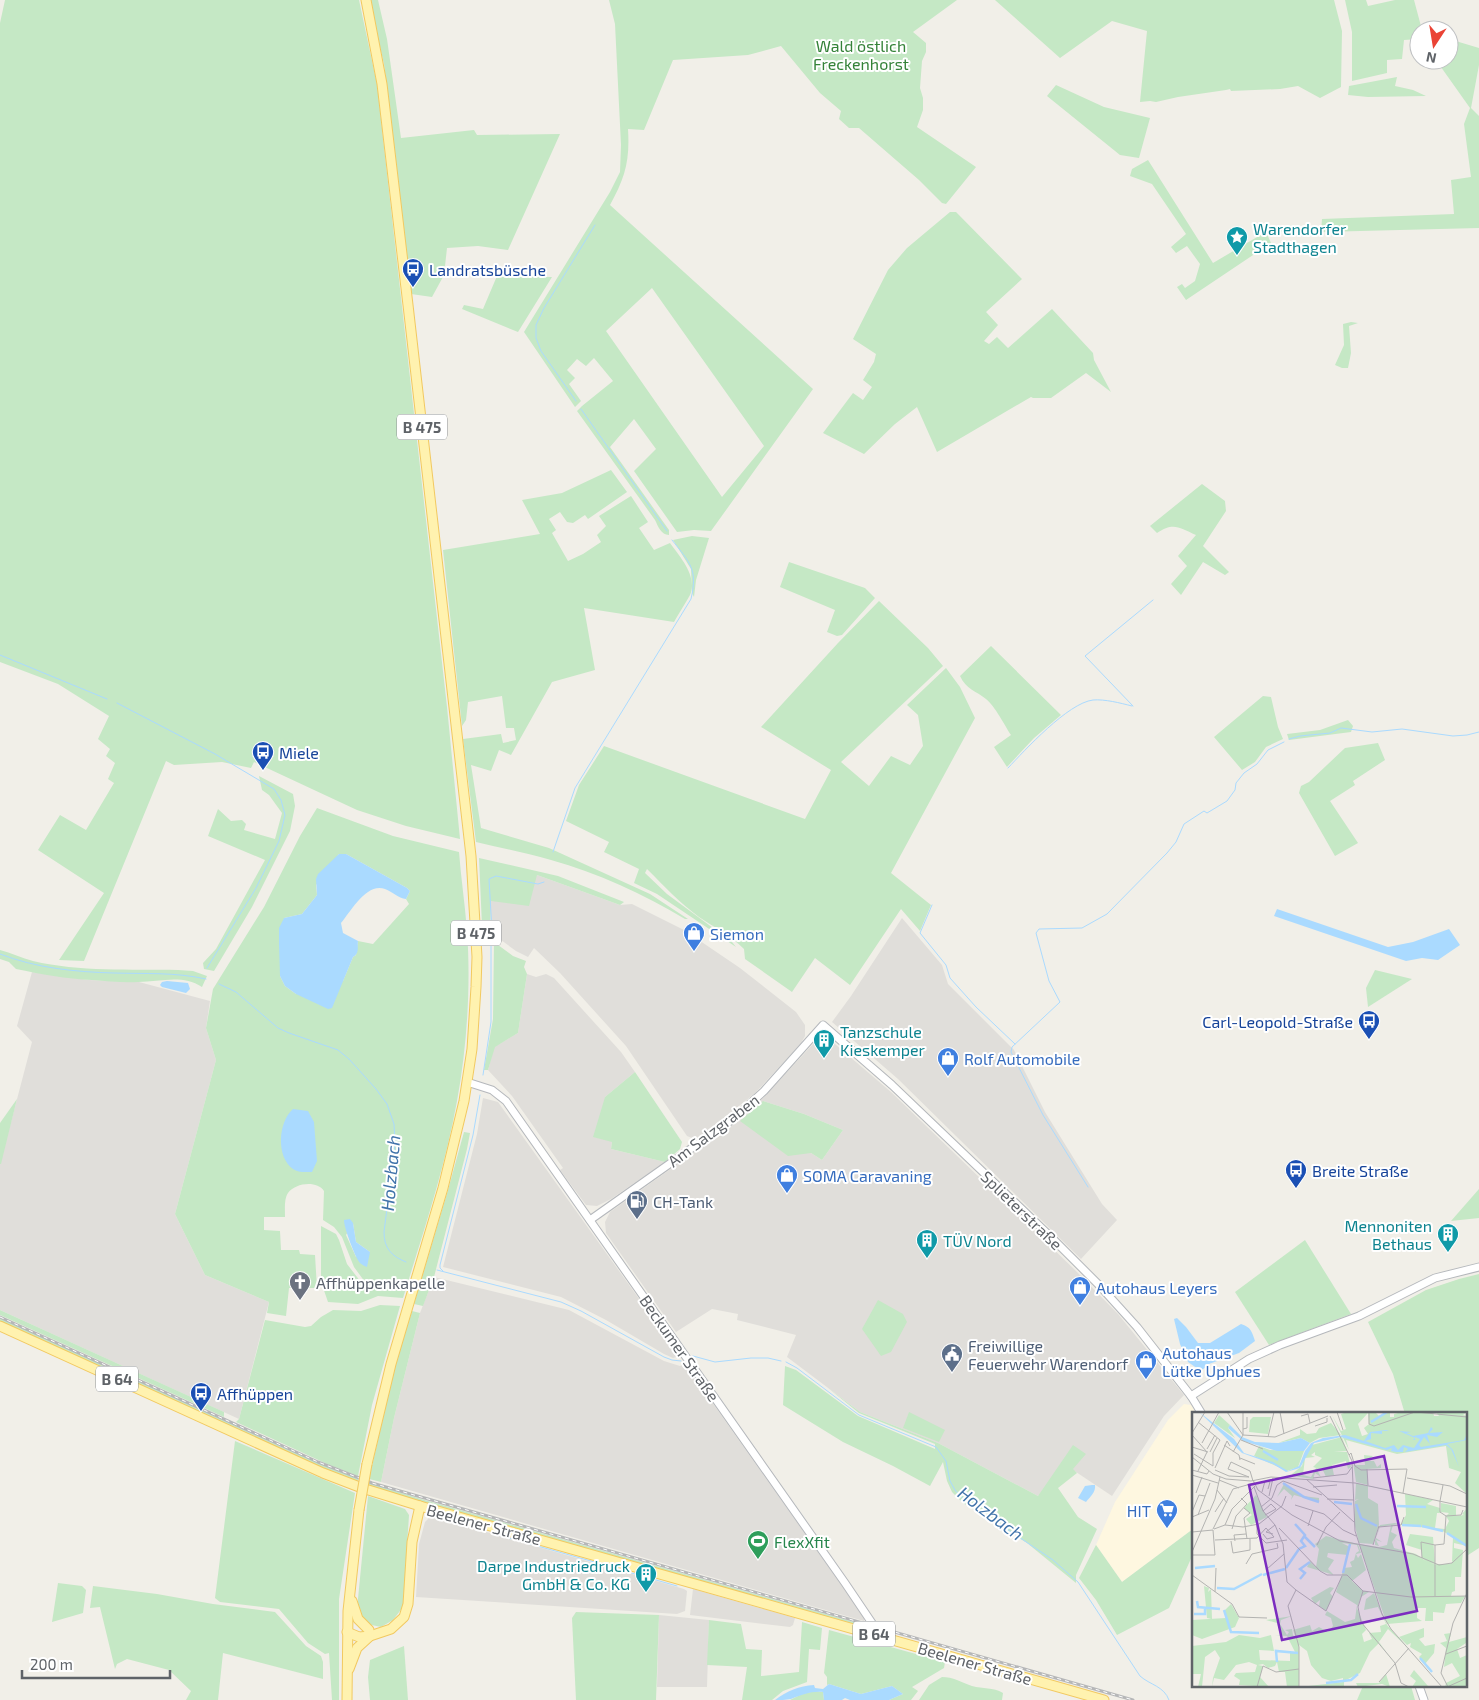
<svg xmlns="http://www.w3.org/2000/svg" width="1479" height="1700" viewBox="0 0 1479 1700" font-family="'Exo 2',sans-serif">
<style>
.commercial{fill:#fef7e0}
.industrial{fill:#e0deda;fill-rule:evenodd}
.green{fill:#c5e8c5;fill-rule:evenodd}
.water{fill:#aadaff}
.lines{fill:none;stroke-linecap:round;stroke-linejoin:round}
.stream{stroke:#aadaff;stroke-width:1}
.minor-casing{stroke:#b5b8bc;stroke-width:9}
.major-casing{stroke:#f2c960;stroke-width:11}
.minor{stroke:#fff;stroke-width:7}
.major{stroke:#fff2af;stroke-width:9}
.rail-casing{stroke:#b6b7b8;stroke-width:3}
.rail{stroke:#fff;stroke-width:1;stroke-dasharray:4;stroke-linecap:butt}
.major-bridge-casing{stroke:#f2c960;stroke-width:11;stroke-linecap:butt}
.major-bridge{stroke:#fff2af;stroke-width:9}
.labels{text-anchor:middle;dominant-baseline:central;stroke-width:4;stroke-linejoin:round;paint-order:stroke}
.shield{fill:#fff;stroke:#8f9295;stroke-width:1}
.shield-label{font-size:15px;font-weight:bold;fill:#5f6368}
.park-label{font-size:16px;fill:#348238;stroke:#fff}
.culture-label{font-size:16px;fill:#0d838f;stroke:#fff;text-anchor:start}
.transit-label{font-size:16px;fill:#164399;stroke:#fff;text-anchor:start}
.shop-label{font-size:16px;fill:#366cbe;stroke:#fff;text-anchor:start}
.street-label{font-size:16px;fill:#5f6368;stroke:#fff}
.service-label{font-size:16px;fill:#4e5e75;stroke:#fff;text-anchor:start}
.worship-label{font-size:16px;fill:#5b616d;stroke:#fff;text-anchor:start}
.leisure-label{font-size:16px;fill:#27864d;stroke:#fff;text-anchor:start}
.water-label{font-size:18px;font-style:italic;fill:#4174aa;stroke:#fff}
.inset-river{fill:none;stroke:#aadaff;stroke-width:2.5}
.inset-road{fill:none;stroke:#b3b3b1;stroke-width:1}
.view{fill:#7b2cbf;fill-opacity:0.15;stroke:#7b2cbf;stroke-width:2.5}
.inset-edge{fill:none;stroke:#5f6368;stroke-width:2.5}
</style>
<rect width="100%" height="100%" fill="#f1efe8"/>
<path class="commercial" d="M1184 1404 1191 1405 1196 1414H1193V1529L1122 1582 1096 1545 1115 1502 1168 1420Z"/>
<g class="industrial">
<path d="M537 875 620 905 632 904 684 930 740 968 796 1012 805 1025V1036L800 1045 755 1093 697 1140 687 1136 626 1046 560 973 534 948 528 957 516 951 490 932 491 901Z"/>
<path d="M902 918 942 965 948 984 1014 1050 1045 1112 1102 1204 1117 1220 1081 1259 898 1079 832 1022 851 996Z"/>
<path d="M32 972 89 980 139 982 210 1001 206 1028 216 1060 175 1214 205 1275 269 1302 239 1419 0 1310V1164L32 1042 17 1026Z"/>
<path d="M527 974 536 977 546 974 554 978 621 1052 635 1072 605 1097 612 1142 611 1149 665 1162 611 1199 597 1206 586 1205 560 1170 563 1168 512 1096 488 1070 494 1047 518 1033Z"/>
<path d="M821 1038H828L891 1092 1074 1269 1118 1314 1184 1395 1164 1416 1112 1496 1073 1470 1038 1496 938 1443 860 1412 787 1357 796 1335 737 1320 738 1314 712 1309 676 1332 606 1233 605 1222 610 1212 734 1124 762 1099 814 1043ZM763 1101 804 1114 843 1130 822 1160 811 1153Z"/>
<path d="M483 1098 498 1102 680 1356 673 1358 664 1354 606 1320 561 1297 443 1267 477 1134Z"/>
<path d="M434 1277 569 1310 664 1361 680 1366 685 1364 864 1617V1621L381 1482 394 1418 420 1313Z"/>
<path d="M431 1516 684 1589 687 1591 685 1611 677 1614 416 1597 419 1544 425 1522Z"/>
<path d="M693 1589 795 1618 793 1625 790 1627 690 1615Z"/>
<path d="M659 1615 709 1620 707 1687H657Z"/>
</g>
<g class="green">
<path d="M5 0H359L377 84 447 707 460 839 406 826 357 810 254 762 251 768 222 762 174 765 166 761 84 961 59 960 104 893 38 850 60 815 86 830 114 783 108 779 115 763 106 756 110 749 98 739 109 716 58 684 0 662V23Z"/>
<path d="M369 0H378L387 39 401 138 474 130 477 135 560 134 508 250 478 246 447 248 444 275 432 297 411 294 384 64Z"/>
<path d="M609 0H957L913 32 926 43V52L922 61 920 88 923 98V110L917 127 976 167 946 204 942 203 919 180 859 128H849L839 119 841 111 820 93 781 46 748 55 673 60 644 130 628 129C630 161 625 178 610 205L813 389 711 531 694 530 677 532 634 471 656 449 634 419 610 447 669 530V535C661 535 658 526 655 520L577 411 582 406 602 434 582 406 613 381 594 358 586 366 577 359 567 370 575 378 569 384 581 401 575 407 524 332 610 192 620 172 621 145 615 24ZM652 288 764 446 722 497 606 331Z"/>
<path d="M995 0H1334L1342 31 1341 87 1320 98 1298 86 1280 89 1231 91 1230 89 1226 90 1178 97 1156 102 1150 101 1140 102 1147 31 1112 21 1060 58Z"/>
<path d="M1345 0H1366L1368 6 1395 0H1414L1422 30H1419V39L1404 40 1402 59 1387 60V73L1352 81V32Z"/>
<path d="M1449 39 1479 48V65L1471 108 1479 116V228L1321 232 1322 219 1454 214 1451 180 1471 177 1464 124 1470 108 1436 60H1449Z"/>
<path d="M1397 77 1395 86 1413 90 1426 96 1368 97 1348 95 1349 86Z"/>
<path d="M1056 85 1104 107 1150 118 1139 158 1120 155 1047 96Z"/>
<path d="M1148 160 1213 263 1269 230 1294 225 1295 229 1267 234 1271 243 1186 300 1177 287 1182 284 1185 288 1195 281 1200 264 1187 246 1176 253 1171 247 1186 234 1152 184 1130 176 1132 169Z"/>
<path d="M950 212H956L1022 279 986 312 998 325 984 341 989 344 997 337 1008 348 1052 309 1093 353 1094 360 1111 392 1086 373 1051 398H1033L1031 397 937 452 917 407 895 424 864 454 823 433 853 393 863 400 872 387 863 380 874 362 876 354 853 339 888 270 907 248Z"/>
<path d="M497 276 552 277 518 332 462 309 464 305 483 309Z"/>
<path d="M1351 322 1358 323 1349 326 1351 353 1348 368H1342L1335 365 1344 345 1343 324Z"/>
<path d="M611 470 627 492 588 519 585 515 573 523 567 522 560 512 549 519 556 530 552 533 568 561 583 554 601 542 597 535 606 526 599 516 631 496 648 522 639 528 654 550 670 543C680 557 698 576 690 595 685 604 679 613 674 622L584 608 595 670 552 682 511 755 499 750 491 771 471 765 481 828 549 848 650 894 688 919H685C643 894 598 873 551 860 526 853 501 848 476 842L463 739 501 734 503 743 516 740 514 728H506L502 696 468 702 466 720 462 726 443 550 540 534 522 500 562 493Z"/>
<path d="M1202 484 1225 501 1226 511 1203 546 1229 572 1225 575 1203 562 1181 595 1171 584 1187 566 1178 556 1196 535C1179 527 1173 522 1157 533L1150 526Z"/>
<path d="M692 536 709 538 696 580 694 597 692 593 691 569 673 540Z"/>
<path d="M789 562 865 588 875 598 842 635 837 636 827 632 835 610 780 587Z"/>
<path d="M879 601 928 648 943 666 841 762 869 786 891 756 910 765 923 746 918 715 907 705 946 668 960 687 975 718 891 873 931 905 920 931 901 909 850 985 815 958 792 992 745 959 744 949C731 936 714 927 699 917 680 903 664 886 647 869L645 873 667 894 732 942 736 947 657 894 634 883 639 869 604 852 609 842 566 821 579 785 604 746 805 819 831 770 761 727 838 643Z"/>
<path d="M991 646 1061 715 1034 738 1007 767 994 747 1011 735C1005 726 995 706 986 699 976 691 966 689 960 676Z"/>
<path d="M1263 696 1271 697 1278 727 1283 739 1266 747 1255 762 1242 770 1214 737Z"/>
<path d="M1348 720 1353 726 1351 732 1289 740 1287 734 1320 730Z"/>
<path d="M1378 743 1385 760 1353 781 1355 785 1330 801 1358 843 1335 856 1299 793 1301 786 1309 782 1345 748Z"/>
<path d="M259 776 293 794 295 806 290 831 252 907 214 971 204 969 203 963 216 949 265 860 208 836 218 809 231 821 242 820 246 824 244 830 275 839 282 813 269 795 262 790Z"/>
<path d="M317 808 393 836 459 852C461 878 465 905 467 931 471 985 467 1047 457 1101 445 1168 423 1233 403 1298L378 1296 358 1304 328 1302 319 1276H321V1226L336 1234 339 1240 347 1264 364 1286 365 1282 354 1267 342 1237 334 1227 323 1220 324 1191C317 1180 295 1183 288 1193 284 1199 285 1209 285 1217H264V1230L280 1231 281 1250H299L300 1254 315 1255 317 1288H289L286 1316 267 1313 269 1302 205 1275 175 1214 216 1060 206 1028 213 989 264 907 300 836ZM339 854H346L407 888 410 891 406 899 409 904 373 944 358 941 356 955 353 957 343 981 296 994 285 986 280 976 284 918 302 914 317 895 316 885ZM353 1223 356 1242 370 1252 356 1257 346 1235Z"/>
<path d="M479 858 558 876 624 902 620 905 537 875 529 906 491 901 490 932 482 926Z"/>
<path d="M494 942 513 956 526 961 524 967 527 974 518 1033 495 1047 488 1070H484L493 1019Z"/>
<path d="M0 950C11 953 22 958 33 961 80 972 130 969 178 970L193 971 207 976 202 987C182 974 160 982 138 982 123 983 107 981 92 980 67 979 40 974 16 969L9 962 0 959Z"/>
<path d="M1375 970 1412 979 1368 1007 1366 988Z"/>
<path d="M635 1072 682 1142 680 1149 665 1162 611 1149 612 1142 593 1137 605 1097Z"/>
<path d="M17 1099 1 1164H0V1123Z"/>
<path d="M763 1101 804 1114 843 1130 822 1160 811 1153 788 1156 740 1121Z"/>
<path d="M464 1132 470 1133 467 1149 434 1277 423 1306 414 1304 448 1190Z"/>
<path d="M1479 1189V1218L1451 1221Z"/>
<path d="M1305 1240 1351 1314 1269 1345 1235 1292Z"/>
<path d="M1479 1274V1548L1465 1557V1414H1405L1393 1374 1368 1322 1426 1290 1459 1279Z"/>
<path d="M878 1300 903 1314 907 1322 891 1352 881 1356 862 1329Z"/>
<path d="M380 1305 400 1306 372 1405 358 1476 327 1464 236 1422 239 1419 265 1320 305 1327 311 1326 321 1317 333 1310 361 1311Z"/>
<path d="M0 1310 224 1412V1417L0 1315Z"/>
<path d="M412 1311 420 1313 394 1418 381 1482 369 1479 395 1366Z"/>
<path d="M0 1318 284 1448 358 1479V1481L311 1463 0 1321Z"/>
<path d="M785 1366 796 1370 858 1416 935 1449V1444L859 1413 828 1388 860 1412 938 1443 1038 1496 1073 1445 1086 1454 1073 1469 1077 1473 1058 1488 1078 1517 1097 1529 1076 1575V1583L1027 1543 963 1503 952 1492 947 1481 943 1462 930 1486 893 1466 843 1442 783 1405Z"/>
<path d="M909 1412 945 1430 939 1442 903 1428Z"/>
<path d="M235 1441 355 1493 339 1599V1700H332L329 1653 325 1654 308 1643 279 1609 220 1602 215 1598Z"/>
<path d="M369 1483 421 1499 868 1626 865 1627 414 1499 369 1486Z"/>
<path d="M368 1496 405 1509 409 1515 403 1607 393 1620 381 1627 367 1624 357 1609Z"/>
<path d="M1193 1529V1554L1169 1608 1117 1635 1096 1600 1079 1578 1096 1545 1122 1582Z"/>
<path d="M58 1583 82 1586 86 1590 83 1613 52 1622Z"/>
<path d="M93 1586 157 1594 213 1604 275 1612 306 1646 321 1656 323 1662V1679L223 1653 218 1700H186L191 1691 169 1670 127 1659 117 1664 115 1669 100 1607 90 1608Z"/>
<path d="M576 1612 659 1615 656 1700H576L572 1618Z"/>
<path d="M709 1620 741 1624 746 1649 762 1650 761 1676 799 1672 802 1622 822 1628 820 1650 809 1649 807 1682 783 1691 772 1700H742L747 1667 707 1665Z"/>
<path d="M829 1630 945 1662 944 1668 912 1687 918 1691 911 1700H889L903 1694 892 1686 861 1694 829 1684 827 1685V1677L824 1673Z"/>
<path d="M404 1646 408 1700H370L368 1677 370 1660Z"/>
<path d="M942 1677C953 1677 961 1682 972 1686 983 1689 993 1687 1003 1693L1002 1700H919L929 1685Z"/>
<path d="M1363 1686H1411L1415 1700H1357Z"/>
<path d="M815 1691 823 1692 824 1700H790L802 1694Z"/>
</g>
<g class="water">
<path d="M339 854H346L407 888 410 891 406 899C398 898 393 892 385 889 367 882 351 911 341 923L343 933 358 941C357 947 360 953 353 957L332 1008 328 1009 296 994 285 986 280 976 279 943V928L284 918 302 914 317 895 316 879 318 874Z"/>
<path d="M1277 909 1388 947 1413 942 1449 929 1460 945 1438 960 1422 958 1406 961 1274 916Z"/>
<path d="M167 981 188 983 190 989 186 993 162 987 160 985 162 982Z"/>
<path d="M293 1109 308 1111 314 1122 317 1161 312 1172C306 1172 298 1173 293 1169 276 1157 278 1122 293 1109Z"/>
<path d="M350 1219 353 1223 356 1242 370 1252 367 1267C366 1267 361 1264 360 1263 355 1257 344 1228 344 1220Z"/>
<path d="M1177 1318 1186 1327 1198 1343H1210L1241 1324C1251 1327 1252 1332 1255 1341L1239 1353 1209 1364 1201 1371 1188 1362 1180 1344 1174 1319Z"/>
<path d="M1092 1485H1095C1096 1492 1090 1497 1086 1502L1078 1498 1085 1486Z"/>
<path d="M829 1684 861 1694 892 1686 903 1694 889 1700H850L845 1698 842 1700H824L823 1692C811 1691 802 1695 791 1699 786 1700 780 1700 775 1700 787 1691 799 1686 814 1685L815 1688 823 1689Z"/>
</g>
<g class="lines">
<g class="stream">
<path d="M576 401 541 351 536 338V325L544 308 595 225"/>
<path d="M581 409 667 531"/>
<path d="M0 655 107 699"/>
<path d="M117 703 215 754 274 789 281 800 285 815 279 841 256 888 207 968"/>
<path d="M1133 706 1085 656 1153 600"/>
<path d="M1289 739 1300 736 1330 733 1341 728 1372 732 1402 729 1453 736 1467 735 1479 732"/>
<path d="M1008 768C1025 750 1068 703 1093 700 1105 699 1120 703 1132 706"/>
<path d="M553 852 575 788 691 599C698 569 690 563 672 540"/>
<path d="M932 905 920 933 946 965 950 978 976 1007 1015 1044"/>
<path d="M492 931 489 879 496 876 538 884 544 882"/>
<path d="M0 954C36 968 75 972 114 973 145 974 175 972 206 979"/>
<path d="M219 984 236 992 278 1028 289 1033 338 1050 349 1059 376 1089 387 1104 394 1124 395 1145 384 1232C384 1248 391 1256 406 1262"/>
<path d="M483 1075 491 1022V942"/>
<path d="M1088 1187 1043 1115 1011 1052 1012 1047 1060 1002 1049 981 1036 933 1039 929 1082 928 1107 914 1167 853 1176 842 1184 824 1204 811 1207 813 1227 801 1235 790 1236 783 1244 773 1257 764 1268 750 1284 742"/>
<path d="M437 1270 561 1302 581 1311 664 1357 672 1360 681 1361"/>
<path d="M443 1271 440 1268V1265L473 1135 480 1095"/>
<path d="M693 1356 715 1362 751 1358H768L781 1361"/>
<path d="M786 1362 797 1368 859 1415 936 1447 946 1461 950 1481 955 1490 964 1500 1053 1560 1078 1582 1140 1676C1150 1685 1164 1686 1169 1700"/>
<path d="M502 1536 605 1565"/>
<path d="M614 1568 677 1586"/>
</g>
<g class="minor-casing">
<g id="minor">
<path d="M467 1082 492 1090 506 1101 845 1583 874 1626V1634"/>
<path d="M590 1220 733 1119 764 1091 823 1025 892 1085 1052 1238 1099 1285 1137 1327 1191 1396 1202 1414"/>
<path d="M1191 1396 1249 1359 1280 1345 1359 1316 1435 1278 1479 1267"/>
<path d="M1419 1686 1424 1700"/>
</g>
</g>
<g class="major-casing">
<g id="major">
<path d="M366 0 382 84 408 305 471 856 477 957 476 987 472 1049 464 1101 443 1188 391 1364 367 1464"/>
<path d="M0 1326 323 1473 362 1488 420 1506 1104 1700"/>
<path d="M352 1601 358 1619 369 1630"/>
<path d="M347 1632 359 1637 370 1636 391 1629 404 1617 408 1604 412 1542 420 1506"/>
<path d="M349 1669 357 1648 369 1637"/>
<path d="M347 1700 348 1611 359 1510"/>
</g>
</g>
<use href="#minor" class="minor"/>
<use href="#major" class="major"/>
<g class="rail-casing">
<path id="rail" d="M0 1317 318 1462 372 1483 1133 1700"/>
</g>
<use href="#rail" class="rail"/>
<g class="major-bridge-casing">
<path id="major-bridge" d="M359 1510 367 1464"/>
</g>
<use href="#major-bridge" class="major-bridge"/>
</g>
<defs>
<g id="sight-pin" transform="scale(1.125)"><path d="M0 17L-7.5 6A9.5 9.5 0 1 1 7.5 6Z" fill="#0f9aa8" stroke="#fff"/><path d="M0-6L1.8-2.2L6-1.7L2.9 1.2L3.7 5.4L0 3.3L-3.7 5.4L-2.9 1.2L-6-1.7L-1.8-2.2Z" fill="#fff"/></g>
<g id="bus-pin" transform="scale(1.125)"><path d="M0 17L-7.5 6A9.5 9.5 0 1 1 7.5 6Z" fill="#1a4fb4" stroke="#fff"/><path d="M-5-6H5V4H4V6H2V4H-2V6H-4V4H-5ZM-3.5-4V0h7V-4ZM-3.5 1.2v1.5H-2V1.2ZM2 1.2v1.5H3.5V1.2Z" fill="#fff"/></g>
<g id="shop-pin" transform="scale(1.125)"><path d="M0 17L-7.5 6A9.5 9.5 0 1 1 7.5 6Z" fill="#3f7fe0" stroke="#fff"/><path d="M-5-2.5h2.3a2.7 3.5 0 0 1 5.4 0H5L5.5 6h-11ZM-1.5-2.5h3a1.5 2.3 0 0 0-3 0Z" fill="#fff"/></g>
<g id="building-pin" transform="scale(1.125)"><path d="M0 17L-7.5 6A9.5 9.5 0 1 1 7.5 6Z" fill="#0f9aa8" stroke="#fff"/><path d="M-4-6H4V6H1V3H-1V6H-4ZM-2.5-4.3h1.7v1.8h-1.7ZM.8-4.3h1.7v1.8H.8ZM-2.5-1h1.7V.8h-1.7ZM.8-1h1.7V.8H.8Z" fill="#fff"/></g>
<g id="fuel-pin" transform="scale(1.125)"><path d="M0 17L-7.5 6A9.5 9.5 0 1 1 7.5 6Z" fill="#5c6f8a" stroke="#fff"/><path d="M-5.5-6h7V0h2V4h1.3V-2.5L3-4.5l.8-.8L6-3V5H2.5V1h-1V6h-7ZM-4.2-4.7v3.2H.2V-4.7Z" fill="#fff"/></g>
<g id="church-pin" transform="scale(1.125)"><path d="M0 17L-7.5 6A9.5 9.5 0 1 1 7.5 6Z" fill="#6b7280" stroke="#fff"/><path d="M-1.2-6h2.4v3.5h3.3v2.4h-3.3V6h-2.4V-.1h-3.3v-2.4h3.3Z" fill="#fff"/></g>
<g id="civic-pin" transform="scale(1.125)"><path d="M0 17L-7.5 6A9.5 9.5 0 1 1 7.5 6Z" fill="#5c6f8a" stroke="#fff"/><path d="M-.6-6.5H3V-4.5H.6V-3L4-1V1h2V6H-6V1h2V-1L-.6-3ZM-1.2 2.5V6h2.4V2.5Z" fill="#fff"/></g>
<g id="supermarket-pin" transform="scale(1.125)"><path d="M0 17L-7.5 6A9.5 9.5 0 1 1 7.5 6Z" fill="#3f7fe0" stroke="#fff"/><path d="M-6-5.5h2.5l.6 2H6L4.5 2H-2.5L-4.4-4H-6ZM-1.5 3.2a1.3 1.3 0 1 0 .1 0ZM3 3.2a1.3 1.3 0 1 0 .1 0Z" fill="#fff"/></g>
<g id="stadium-pin" transform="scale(1.125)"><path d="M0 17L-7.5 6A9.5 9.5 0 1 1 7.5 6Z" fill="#2e9e5b" stroke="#fff"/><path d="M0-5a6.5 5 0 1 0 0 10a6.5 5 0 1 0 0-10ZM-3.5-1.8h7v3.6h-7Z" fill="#fff"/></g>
</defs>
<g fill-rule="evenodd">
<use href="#sight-pin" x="1237" y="237"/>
<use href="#bus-pin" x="413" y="269"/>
<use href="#bus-pin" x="263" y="752"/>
<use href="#shop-pin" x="694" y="933"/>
<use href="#bus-pin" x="1369" y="1021"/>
<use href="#building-pin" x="824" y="1040"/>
<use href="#shop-pin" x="948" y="1058"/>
<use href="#bus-pin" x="1296" y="1170"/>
<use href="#shop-pin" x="787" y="1175"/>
<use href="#fuel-pin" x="637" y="1201"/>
<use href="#building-pin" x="1448" y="1234"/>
<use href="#building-pin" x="927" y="1240"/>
<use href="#church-pin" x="300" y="1282"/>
<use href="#shop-pin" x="1080" y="1287"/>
<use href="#civic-pin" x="952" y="1354"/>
<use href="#shop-pin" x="1146" y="1361"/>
<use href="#bus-pin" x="201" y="1393"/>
<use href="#supermarket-pin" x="1167" y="1510"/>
<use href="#stadium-pin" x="758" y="1541"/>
<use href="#building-pin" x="646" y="1574"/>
</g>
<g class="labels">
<g class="shield">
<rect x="397" y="414.5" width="50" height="25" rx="4"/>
<rect x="451" y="920.5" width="50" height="25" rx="4"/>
<rect x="96" y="1366.5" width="42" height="25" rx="4"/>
<rect x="853" y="1621.5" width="42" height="25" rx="4"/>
</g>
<g class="shield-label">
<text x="422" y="427">B 475</text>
<text x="476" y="933">B 475</text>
<text x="117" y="1379">B 64</text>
<text x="874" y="1634">B 64</text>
</g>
<g class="park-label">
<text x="861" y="45">Wald östlich<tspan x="861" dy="18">Freckenhorst</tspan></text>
</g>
<g class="culture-label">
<text x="1253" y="228">Warendorfer<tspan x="1253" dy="18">Stadthagen</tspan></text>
<text x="840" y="1031">Tanzschule<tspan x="840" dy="18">Kieskemper</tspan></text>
<text x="1432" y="1225" text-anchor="end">Mennoniten<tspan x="1432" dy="18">Bethaus</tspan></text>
<text x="943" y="1240">TÜV Nord</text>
<text x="630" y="1565" text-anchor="end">Darpe Industriedruck<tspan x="630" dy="18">GmbH &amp; Co. KG</tspan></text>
</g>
<g class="transit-label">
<text x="429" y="269">Landratsbüsche</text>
<text x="279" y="752">Miele</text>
<text x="1353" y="1021" text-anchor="end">Carl-Leopold-Straße</text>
<text x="1312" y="1170">Breite Straße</text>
<text x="217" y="1393">Affhüppen</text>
</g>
<g class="shop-label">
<text x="710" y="933">Siemon</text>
<text x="964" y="1058">Rolf Automobile</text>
<text x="803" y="1175">SOMA Caravaning</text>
<text x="1096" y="1287">Autohaus Leyers</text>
<text x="1162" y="1352">Autohaus<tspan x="1162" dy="18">Lütke Uphues</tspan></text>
<text x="1151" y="1510" text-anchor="end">HIT</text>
</g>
<g class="street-label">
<text transform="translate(713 1130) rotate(-37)">Am Salzgraben</text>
<text transform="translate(1022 1210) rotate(44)">Splieterstraße</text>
<text transform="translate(680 1348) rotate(55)">Beckumer Straße</text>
<text transform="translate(484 1524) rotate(15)">Beelener Straße</text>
<text transform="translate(975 1663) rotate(16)">Beelener Straße</text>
</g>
<g class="service-label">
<text x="653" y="1201">CH-Tank</text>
<text x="968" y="1345">Freiwillige<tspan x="968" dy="18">Feuerwehr Warendorf</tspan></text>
</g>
<g class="worship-label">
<text x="316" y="1282">Affhüppenkapelle</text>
</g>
<g class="leisure-label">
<text x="774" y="1541">FlexXfit</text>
</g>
<g class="water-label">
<text transform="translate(390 1173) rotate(-85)">Holzbach</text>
<text transform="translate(991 1513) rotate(37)">Holzbach</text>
</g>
</g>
<g transform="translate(1192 1412)">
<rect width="275" height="275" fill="#f1efe8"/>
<path d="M155 0H183L187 4 198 0V5H202V2L210 0H241L242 4H247L244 0H275L271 3 275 4V82L263 71 269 60 257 56 254 34 205 42 154 28 157 38 140 3 149 19 154 17 149 2ZM176 1 177 12 172 16 176 22 170 24 166 12ZM27 3 38 13 36 16 43 26 22 11ZM61 5H79L76 22 57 20 58 8ZM139 11 149 23 127 26 118 31 109 26 86 31 108 23V17L115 22 124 21 127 16ZM150 25 155 39H142L155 40 159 55 156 57 154 49 140 53 139 49 142 63 134 65 130 56 125 58 129 65 123 61 121 67 101 64 100 62 110 54 113 41 120 33ZM123 40V43L130 46 121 55 124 56 119 65 111 63 113 46 123 45 119 43ZM67 34 78 38 112 39 106 55 95 59 62 44ZM172 43 181 44 175 49H182L185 55 189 52V56L175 57 176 73 164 70 161 49 163 53H173ZM164 71 173 73 241 88 235 92 248 96 249 101H245L243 116 253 117 257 109 254 104 257 101 249 100V91L264 94V104L272 103 270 102 275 96V134L262 131V136L271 138 269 165H263V179L260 180 259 184H273L269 191 254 192 252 201 241 200V209H233L234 196H225V206L230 209 195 212 167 132 187 135 195 133 199 113 188 115 184 126 190 130 184 128 187 134 183 133V129L188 113 203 111 209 112 201 113 199 120 205 123 200 130 202 136 224 142 235 150 230 146V138L214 133 218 122 241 125 243 152 238 151 245 153 243 152H258L262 149 260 150 261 125 247 117 209 113 214 103 213 82 176 74V86L186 92 187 113 181 132 167 131 162 110 163 89 167 87 163 88ZM92 72 111 84 127 86V90L102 83 99 88 100 84 92 77 85 85ZM64 83 75 105 59 113 54 107 60 103 52 96ZM134 124 166 132 169 141 164 142 166 146 169 142 174 158 160 169 171 179 177 180 169 185 165 196 174 218 170 222 172 230 180 227 177 221 189 220 188 214 194 212 186 195 172 198 174 187 182 181 195 213 216 236 196 217 187 230 203 252 187 231 178 240 168 261 152 269V275H108L151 270V266L139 269 130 266 119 253 115 239 107 233V275H95L93 260H87L85 250 83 254 76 256 71 252 66 253 71 254 68 265 77 275 47 273 48 268 42 264 44 261 63 260 65 253 57 250 44 253 32 268 22 266 20 275 21 266 28 246 23 238 13 245 10 275H6L9 262H0V234L34 230 47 223 68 226 79 223 82 239 67 238 68 248 98 249V240H103L95 224 83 223H89L85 211 74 208 100 204 89 208 88 212 95 223 97 220 93 218 100 217 101 223 104 227 101 218 118 213 120 219 127 215 136 220 141 214 139 206 133 203 135 199 153 210 163 207 165 193 144 180 152 156 160 155 158 150 162 148 164 141 167 139 165 133 150 131 158 135 156 143 136 141 135 145 142 148 136 157 142 163 115 155 118 149 124 155 127 137 123 132ZM12 174 17 176 16 180 19 177 20 207 15 206ZM138 175 142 176 138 181 141 185 134 199 127 194 128 188 123 192 119 186ZM39 192 47 206 43 215 10 227 0 223V208L34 206 32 199ZM232 216V225L227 227 233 234 243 232 242 241 233 252 227 245 230 242 218 235 219 231 215 233 207 225ZM259 221 257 230 275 225 274 231 265 237 268 246 275 243V275H253L254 271 268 264 260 251 252 255 254 236 248 231 255 229 252 222ZM222 258 236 274 235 275H220L224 269 218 264ZM194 262 198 275 190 272 166 275 164 271H187Z" fill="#c5e8c5" fill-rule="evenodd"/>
<path d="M7 0 42 27 52 41 81 50 96 59 107 54 113 39 119 31 131 26 153 23 172 29 178 20 194 18 197 19H190V22L179 21V27L173 29 193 36 202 33 206 38 211 33 222 36 228 27 223 25V28H221L223 26 207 19 219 20 214 21 221 24 236 21 239 15 241 17 237 21 251 20 245 25 235 23 238 32 232 25 227 33 229 35 272 28 275 22V28L255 32 261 38 267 55 275 61 267 55 259 37 254 33 213 40 216 37 212 35 211 40H204L199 39 200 36 195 38 149 25 122 31 108 56 94 60 81 52 50 41ZM38 13 50 25 63 30 87 31 109 26 118 31 112 39H85L51 29 36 16Z" fill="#aadaff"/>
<path class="inset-river" d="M179 10 195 0M71 39 86 48M91 71 112 85 127 90M142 90 160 92M164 92 169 106 185 114M205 94 234 95M210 113 229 114M230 114 251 119M255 121 275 134M112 124 123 135M3 156 23 154M94 156 107 137 113 134 109 129 113 123 103 112M151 161 158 132M71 163 93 157M108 167 113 161 108 157 118 150M25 176 42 177 70 162M5 189 6 195 28 197M32 198 39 220 67 221M2 202H13V196M228 246 240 260M85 250 84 239 106 241M134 271 159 268 166 262"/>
<path class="inset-road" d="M35 0 51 23M88 0 92 22M145 0 151 18M177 0V12L182 14 223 0M224 0 275 5M109 4 116 2 118 11M138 4 160 49 163 119 190 202 199 217 250 275M6 10 28 28M123 14 135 10V6M51 17 55 16V5M0 21 13 0M0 23 15 40M51 23 83 25 136 4M76 25 82 0M49 28 71 37M10 31 27 0M32 33 47 43 48 48M0 35 16 40M15 37 23 23M18 40 25 26M41 40 51 23V0M2 42 21 54M157 43 159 41 163 54 169 58 215 57 211 81M0 45 21 62 34 67 59 69 79 65 163 71 275 95M48 46 63 52M21 54V41L28 28M23 56 35 29 38 34M36 57 39 50 58 59 61 69M36 57 57 65M175 57 176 73M0 58 15 62 17 59M23 58 37 64 57 65M6 59 15 40M0 63 26 71M121 66 155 62 160 55M215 66 258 74 275 82M114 67 162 110M27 68 47 76M61 68 66 78 100 103 148 129 221 142 247 153 260 151 275 137M62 75 71 99 83 113 91 132 95 170 104 178 96 194 107 235V275M121 75 145 73M25 78 35 91M70 80 73 69 78 70 76 77M4 81 10 65M77 84 81 66M135 87 162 88M103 93 132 102 151 118 164 124M69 95 80 86 85 73 91 69 130 83M52 96 58 101 52 106 55 127M71 99 79 92 84 97 73 103M0 100 7 83 13 84M23 100 32 86M6 103 18 71M254 104 269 103 271 98M0 105 17 98M33 113 40 97 63 74M65 113V122L74 131 95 128M116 114 121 99M187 115 209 113 212 105M87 116 128 159 135 163H155L171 179 219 185 275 184M21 117 41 77 62 71M22 117 33 113 51 115 67 112 90 94 94 84M40 117 44 104 55 92 49 86M0 120 21 118M81 122 74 120 83 113M23 128 65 126 74 116 82 125 75 127 71 122M39 129 41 141 58 138V127M43 129 42 123 54 122M125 133 134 115 148 100M181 133 187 114M0 140 23 87 28 65M0 143H23L21 118M230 146 229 130 243 133M54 152 60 142 86 136 85 131M75 157 92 142M0 163 40 192 47 205 75 206M104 178 134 199 150 164M171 179 166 195 169 210 203 251 209 271 217 275M23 180 24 156M243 184V133L252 132 254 104 248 100V89L251 73M254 242 275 234M187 270 217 236M65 275 71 254 84 260 107 257M255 275 275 266M256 275 249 261 261 211 275 181"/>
<path class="view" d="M192 44 225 199 90 228 57 73Z"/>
<rect width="275" height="275" class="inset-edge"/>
</g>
<g transform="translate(1434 45) rotate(192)"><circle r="24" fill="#ffffff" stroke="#bfc1c3"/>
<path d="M0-4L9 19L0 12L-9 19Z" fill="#ea4335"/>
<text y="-8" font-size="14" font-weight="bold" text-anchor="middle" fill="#5f6368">N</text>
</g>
<path d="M22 1670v8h148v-8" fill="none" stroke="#5f6368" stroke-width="2.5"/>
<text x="30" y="1670" font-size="15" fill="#5f6368" stroke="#ffffff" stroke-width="4" paint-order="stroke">200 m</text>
</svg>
